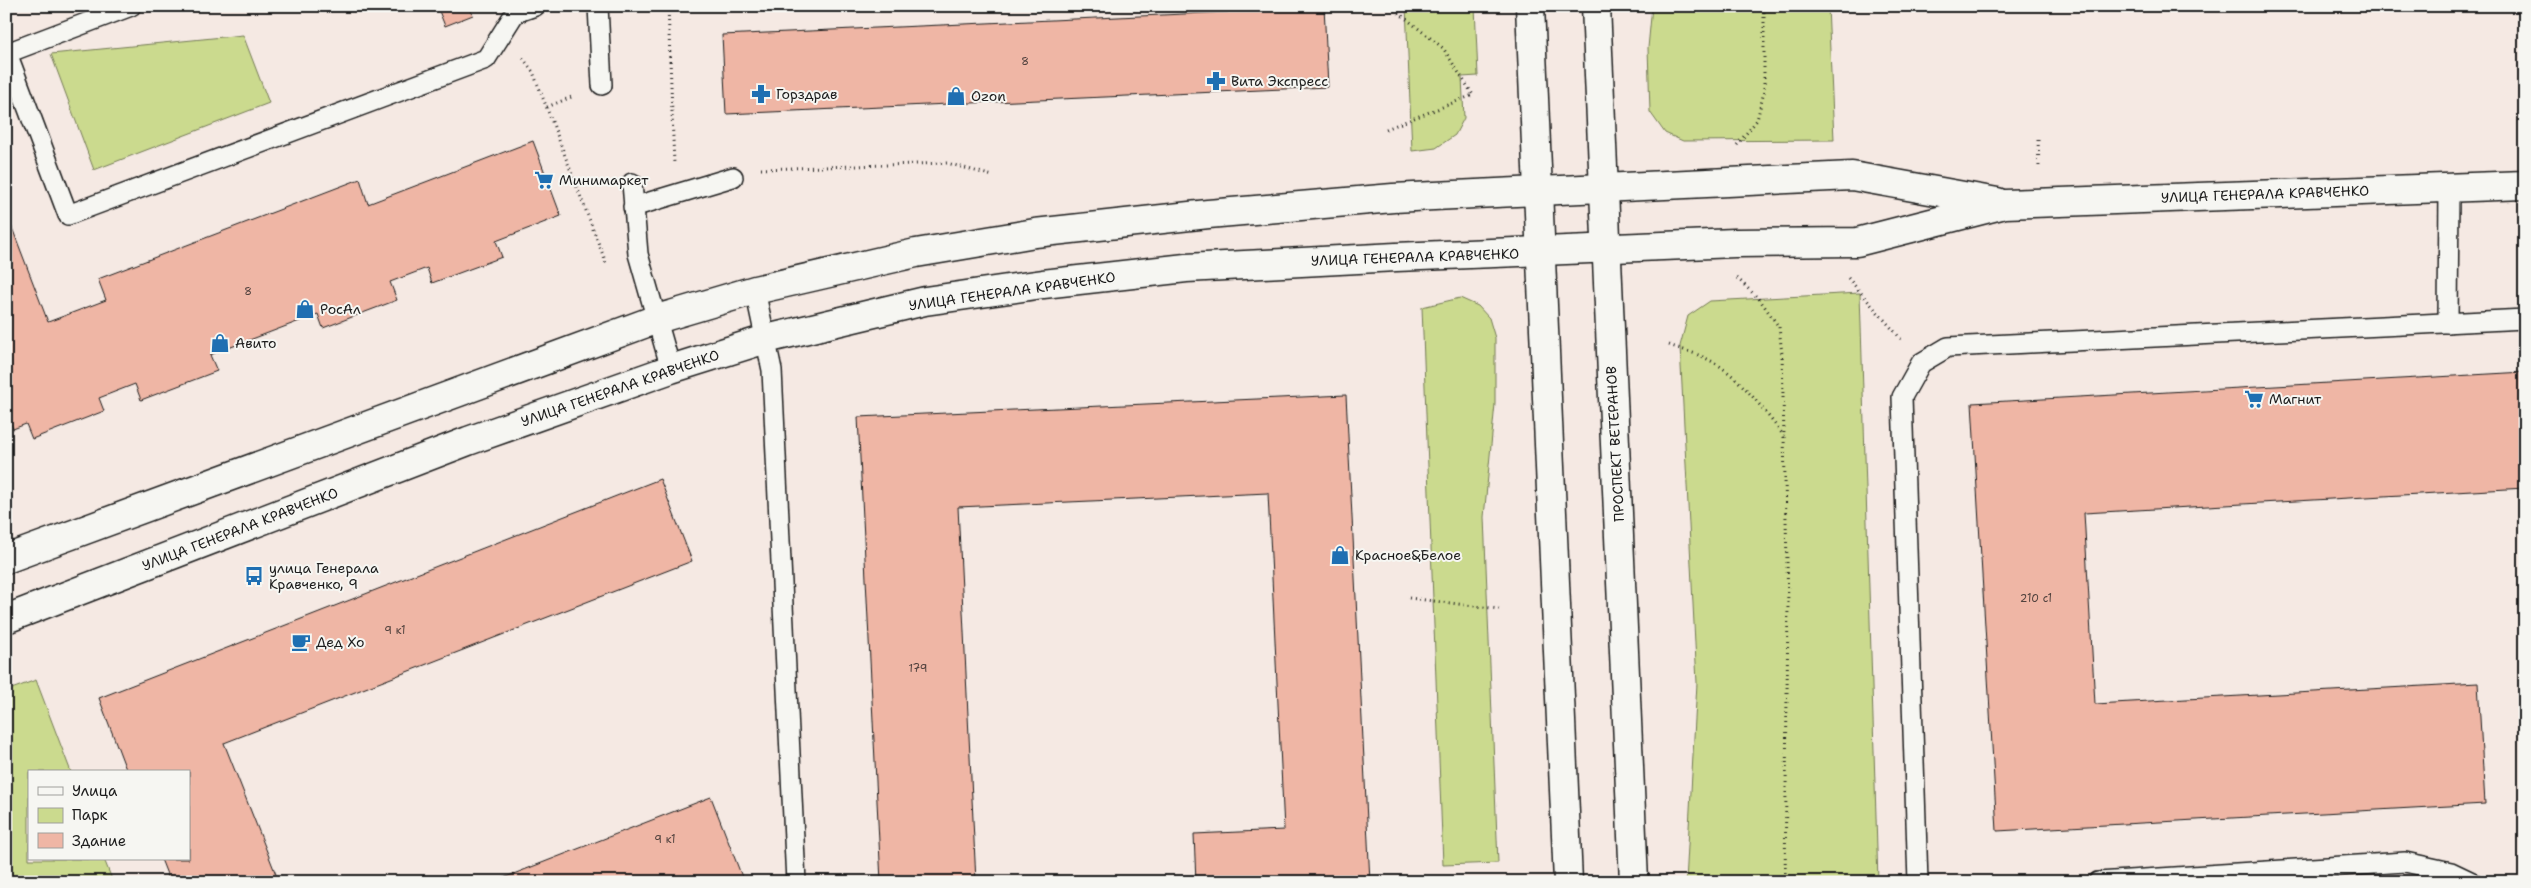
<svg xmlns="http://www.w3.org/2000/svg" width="2531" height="888" viewBox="0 0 2531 888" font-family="'Shantell Sans',sans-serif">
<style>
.green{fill:#cbda8e;stroke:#747b55}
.building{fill:#efb6a5;stroke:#1c1c1c}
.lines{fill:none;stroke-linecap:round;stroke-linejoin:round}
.lane-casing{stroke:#1c1c1c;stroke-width:22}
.street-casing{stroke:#1c1c1c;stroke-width:31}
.secondary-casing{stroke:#1c1c1c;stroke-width:31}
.path{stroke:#1c1c1c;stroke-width:3;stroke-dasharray:1 4;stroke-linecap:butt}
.lane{stroke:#f6f6f2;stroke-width:19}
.street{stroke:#f6f6f2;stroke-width:28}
.secondary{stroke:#f6f6f2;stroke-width:28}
.labels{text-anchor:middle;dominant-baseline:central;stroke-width:4;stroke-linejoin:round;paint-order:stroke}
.number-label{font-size:11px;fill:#51423e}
.poi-label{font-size:14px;fill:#1c1c1c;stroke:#f6f6f2;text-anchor:start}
.street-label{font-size:14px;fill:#1c1c1c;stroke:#f6f6f2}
</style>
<rect width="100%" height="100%" fill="#f5e9e3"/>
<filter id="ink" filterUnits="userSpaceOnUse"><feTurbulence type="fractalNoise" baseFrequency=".02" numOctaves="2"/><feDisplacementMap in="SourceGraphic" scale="10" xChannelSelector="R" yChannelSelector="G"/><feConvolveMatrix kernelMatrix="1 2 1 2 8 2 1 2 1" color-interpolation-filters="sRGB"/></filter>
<g filter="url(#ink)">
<g class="green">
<path d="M1406 6H1475L1478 76 1462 77 1464 118 1455 135 1436 148 1412 151Z"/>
<path d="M1652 6H1828L1834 140 1683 141 1665 133 1650 112 1648 48Z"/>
<path d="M243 35 269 103 94 170 51 54Z"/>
<path d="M1860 293 1878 882H1686L1697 683 1680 346 1688 316 1710 301Z"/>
<path d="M1460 298 1478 306 1489 318 1495 338V404L1484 517 1498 863 1443 865 1422 307Z"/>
<path d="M36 680 71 772H29V859H104L113 882H6V691Z"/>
</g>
<g class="building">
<path d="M437 6H469L473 15 445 26Z"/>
<path d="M1228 6H1324L1328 87 726 114 722 35 1228 12Z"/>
<path d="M533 141 561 216 496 241 502 257 432 283 427 268 390 282 397 300 323 328 318 314 210 355 217 371 141 400 135 384 99 398 104 411 32 439 26 424 13 429 6 412V212L48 322 106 300 98 279 360 179 368 204Z"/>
<path d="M2525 372V488L2084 513 2095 704 2478 683 2485 804 1997 831 1972 403Z"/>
<path d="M1346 395 1370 882H1196L1194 834 1284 830 1268 493 958 507 976 882H881L858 417Z"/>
<path d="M660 479 692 561 224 743 279 882H170L161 859H189V772H127L99 698Z"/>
<path d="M711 797 744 882H493Z"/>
</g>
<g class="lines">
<g class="lane-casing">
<g id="lane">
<path d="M131 6 7 53 68 215 486 59 515 13 535 6"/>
<path d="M598 6 602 85"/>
<path d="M632 183 638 254 671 369"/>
<path d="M633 207 733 177"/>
<path d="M755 290 772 370 796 882"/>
<path d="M2448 323 2449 188"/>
<path d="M1918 882 1902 397 1921 363 1948 347 2525 319"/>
<path d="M2098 882 2405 862 2451 872 2472 882"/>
</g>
</g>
<g class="street-casing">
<g id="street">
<path d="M6 559 657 319 755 290 916 253 1035 233 1208 214 1393 198 1852 176 1997 202"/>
<path d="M6 619 468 441 671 369 766 339 925 301 1043 284 1186 268 1396 257 1735 243 1857 242 2005 204 2525 185"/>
</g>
</g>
<g class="secondary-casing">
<g id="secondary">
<path d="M1530 6 1568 882"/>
<path d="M1596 6 1634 882"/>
</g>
</g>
<g class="path">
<path d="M668 6 674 164"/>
<path d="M523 58 533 72 606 263"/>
<path d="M547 107 574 96"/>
<path d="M1386 129 1473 95 1443 48 1390 6"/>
<path d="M2038 140 2039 167"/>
<path d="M1737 145 1757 120 1764 92V6"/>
<path d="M761 169 947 163 993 176"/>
<path d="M1737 278 1760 300 1779 327 1782 354 1788 603 1785 882"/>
<path d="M1848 278 1901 339"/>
<path d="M1669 345C1682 350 1697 353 1709 360 1739 374 1764 411 1784 436"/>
<path d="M1409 598 1499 609"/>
</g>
<use href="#lane" class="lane"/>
<use href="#street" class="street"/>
<use href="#secondary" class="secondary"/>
</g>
</g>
<defs>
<g id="pharmacy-bare" transform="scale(1.5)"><path d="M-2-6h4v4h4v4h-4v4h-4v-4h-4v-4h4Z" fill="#1f6fb2" stroke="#f6f6f2" stroke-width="2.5" paint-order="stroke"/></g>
<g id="shop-bare" transform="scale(1.5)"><path d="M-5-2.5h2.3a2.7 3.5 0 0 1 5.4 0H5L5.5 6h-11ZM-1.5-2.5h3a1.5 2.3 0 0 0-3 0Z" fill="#1f6fb2" stroke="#f6f6f2" stroke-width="2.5" paint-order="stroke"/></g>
<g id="supermarket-bare" transform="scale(1.5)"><path d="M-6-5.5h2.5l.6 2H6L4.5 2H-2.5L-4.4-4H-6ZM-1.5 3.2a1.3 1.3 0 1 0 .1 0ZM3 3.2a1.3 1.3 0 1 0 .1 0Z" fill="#1f6fb2" stroke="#f6f6f2" stroke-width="2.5" paint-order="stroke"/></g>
<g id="bus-bare" transform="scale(1.5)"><path d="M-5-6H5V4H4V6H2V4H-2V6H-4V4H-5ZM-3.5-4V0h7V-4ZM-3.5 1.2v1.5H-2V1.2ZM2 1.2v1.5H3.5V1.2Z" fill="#1f6fb2" stroke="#f6f6f2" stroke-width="2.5" paint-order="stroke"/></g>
<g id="cafe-bare" transform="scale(1.5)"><path d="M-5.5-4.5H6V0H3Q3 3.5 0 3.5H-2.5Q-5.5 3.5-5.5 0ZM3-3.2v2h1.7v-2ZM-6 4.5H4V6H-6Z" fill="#1f6fb2" stroke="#f6f6f2" stroke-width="2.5" paint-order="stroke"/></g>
</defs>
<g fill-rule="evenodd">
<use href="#pharmacy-bare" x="1216" y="81"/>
<use href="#pharmacy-bare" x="761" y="94"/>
<use href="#shop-bare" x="956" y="96"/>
<use href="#supermarket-bare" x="544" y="180"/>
<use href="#shop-bare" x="305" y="309"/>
<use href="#shop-bare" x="220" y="343"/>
<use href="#supermarket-bare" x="2254" y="399"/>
<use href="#shop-bare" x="1340" y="555"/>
<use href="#bus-bare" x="254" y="576"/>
<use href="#cafe-bare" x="301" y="642"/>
</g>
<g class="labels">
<g class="number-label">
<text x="1025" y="61">8</text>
<text x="248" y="291">8</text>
<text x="2036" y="598">210 с1</text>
<text x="395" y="630">9 к1</text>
<text x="918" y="668">179</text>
<text x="665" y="839">9 к1</text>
</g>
<g class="poi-label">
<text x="1231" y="81">Вита Экспресс</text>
<text x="776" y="94">Горздрав</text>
<text x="971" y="96">Ozon</text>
<text x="559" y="180">Минимаркет</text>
<text x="320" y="309">РосАл</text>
<text x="235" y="343">Авито</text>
<text x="2269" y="399">Магнит</text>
<text x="1355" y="555">Красное&amp;Белое</text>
<text x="269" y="568">улица Генерала<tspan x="269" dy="16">Кравченко, 9</tspan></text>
<text x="316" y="642">Дед Хо</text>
</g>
<g class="street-label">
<text transform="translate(2265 194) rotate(-2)">УЛИЦА ГЕНЕРАЛА КРАВЧЕНКО</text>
<text transform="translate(1415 257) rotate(-2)">УЛИЦА ГЕНЕРАЛА КРАВЧЕНКО</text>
<text transform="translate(1012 291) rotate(-8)">УЛИЦА ГЕНЕРАЛА КРАВЧЕНКО</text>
<text transform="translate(620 388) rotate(-19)">УЛИЦА ГЕНЕРАЛА КРАВЧЕНКО</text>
<text transform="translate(1615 444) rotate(-93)">ПРОСПЕКТ ВЕТЕРАНОВ</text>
<text transform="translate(240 529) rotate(-21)">УЛИЦА ГЕНЕРАЛА КРАВЧЕНКО</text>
</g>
</g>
<rect width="2531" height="888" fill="none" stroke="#f6f6f2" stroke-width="25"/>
<rect x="12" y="12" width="2506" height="863" fill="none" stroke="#1c1c1c" stroke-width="2" filter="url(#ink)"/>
<rect x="28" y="770" width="162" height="90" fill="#f6f6f2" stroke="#9f9f9c"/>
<rect x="38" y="787" width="25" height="8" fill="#f6f6f2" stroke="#9f9f9c"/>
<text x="72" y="796" font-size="15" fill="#1c1c1c">Улица</text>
<rect x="38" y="808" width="25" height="15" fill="#cbda8e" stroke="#9f9f9c"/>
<text x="72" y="820" font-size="15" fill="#1c1c1c">Парк</text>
<rect x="38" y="833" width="25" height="15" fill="#efb6a5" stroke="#9f9f9c"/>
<text x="72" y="846" font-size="15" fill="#1c1c1c">Здание</text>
</svg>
